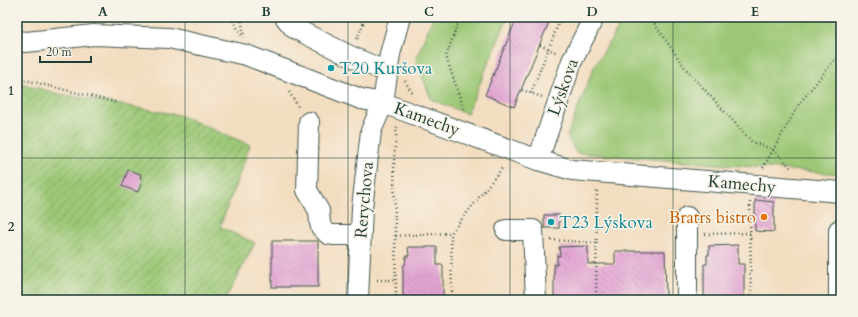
<svg xmlns="http://www.w3.org/2000/svg" width="858" height="317" viewBox="0 0 858 317" font-family="Cardo,serif">
<style>
.green{fill:#9cc876;stroke:#5e8255}
.garden{fill:url(#garden-furrows);stroke:#5e8255}
.building{fill:url(#building-back-hatch)}
.lines{fill:none;stroke-linecap:round;stroke-linejoin:round}
.minor-casing{stroke:#3f5549;stroke-width:22}
.path{stroke:#3f5549;stroke-width:2.5;stroke-dasharray:1 3;stroke-linecap:butt}
.minor{stroke:#fff;stroke-width:20}
.grid{fill:none;stroke:#1f3d34;stroke-width:1;stroke-opacity:0.55}
.culture-dot{fill:#0f9aa8;stroke:#f7f3e8;stroke-width:1.5}
.food-dot{fill:#e8710a;stroke:#f7f3e8;stroke-width:1.5}
.labels{text-anchor:middle;dominant-baseline:central;stroke-width:3;stroke-linejoin:round;paint-order:stroke}
.culture-label{font-size:17px;fill:#0d838f;stroke:#f7f3e8;text-anchor:start}
.street-label{font-size:17px;fill:#1f3d34;stroke:#f7f3e8}
.food-label{font-size:17px;fill:#c56008;stroke:#f7f3e8;text-anchor:end}
.neatline{fill:none;stroke:#1f3d34;stroke-width:1.5}
.grid-label{font-size:13px;text-anchor:middle;font-weight:bold;fill:#1f3d34}
</style>
<defs>
<pattern id="garden-furrows" width="10" height="10" patternUnits="userSpaceOnUse"><rect width="10" height="10" fill="#9cc876"/><path d="M-1 1l2-2M0 10L10 0M9 11l2-2" fill="none" stroke="#7fa462"/></pattern>
<pattern id="building-back-hatch" width="6" height="6" patternUnits="userSpaceOnUse"><rect width="6" height="6" fill="#e4a4d4"/><path d="M-1 5l2 2M0 0l6 6M5-1l2 2" fill="none" stroke="#b887ad"/></pattern>
</defs>
<rect width="100%" height="100%" fill="#f7f3e8"/>
<filter id="ink" filterUnits="userSpaceOnUse"><feTurbulence type="fractalNoise" baseFrequency=".025" numOctaves="2"/><feDisplacementMap in="SourceGraphic" scale="8" xChannelSelector="R" yChannelSelector="G"/><feConvolveMatrix kernelMatrix="1 2 1 2 8 2 1 2 1" color-interpolation-filters="sRGB"/></filter>
<filter id="wash" filterUnits="userSpaceOnUse"><feTurbulence type="fractalNoise" baseFrequency=".012" numOctaves="4" result="noise"/><feDisplacementMap in="SourceGraphic" scale="16" xChannelSelector="R" yChannelSelector="G"/><feGaussianBlur stdDeviation="0.9" result="paint"/><feColorMatrix in="noise" values="0 0 0 0 0 0 0 0 0 0 0 0 0 0 0 0 0 1.4 0 .05"/><feComposite in="paint" operator="in"/></filter>
<g filter="url(#wash)">
<rect width="100%" height="100%" fill="#f3ddc0"/>
<g class="green">
<path d="M433 17H508L467 114 431 99 416 59Z"/>
<path d="M625 17H841V174L576 153 567 136 594 67Z"/>
</g>
<path class="garden" d="M17 82 59 94 179 115 250 145 220 227 255 243 225 300H17Z"/>
<g id="blocks">
<g class="building">
<path d="M517 17H551L514 107 485 95Z"/>
<path d="M128 170 141 174 140 178 143 179 138 192 122 186Z"/>
<path d="M755 200 774 202V232L755 231Z"/>
<rect x="544" y="215" width="15" height="13"/>
<rect x="272" y="241" width="46" height="46"/>
<path d="M738 245V264H744V300H704V264H707V255H709V246Z"/>
<path d="M588 246V264H615V251H665L666 300H554V264L557 265V255L560 256 559 247Z"/>
<path d="M408 247H437V265H443V300H403V266L405 265 406 256H409Z"/>
</g>
</g>
</g>
<g filter="url(#ink)">
<use href="#blocks" fill-opacity="0" stroke="#3f5549" stroke-width="1"/>
<g class="lines">
<g class="minor-casing">
<g id="minor">
<path d="M285 17 294 28 350 56 387 72"/>
<path d="M17 41 26 42 94 35 169 38 246 55 361 99 383 103 538 160 572 170 841 192"/>
<path d="M309 122 307 190 319 211 320 223 321 227 328 234 333 235H360"/>
<path d="M538 160 572 61 594 17"/>
<path d="M687 217V300"/>
<path d="M506 230H533L536 300"/>
<path d="M358 300 362 208 371 131 383 103 390 54 400 17"/>
<path d="M839 300V230"/>
</g>
</g>
<g class="path">
<path d="M231 17 242 36"/>
<path d="M241 17 244 37"/>
<path d="M460 17 446 57 466 115"/>
<path d="M650 17 685 68 752 142 774 150 792 169"/>
<path d="M357 39 366 17"/>
<path d="M540 45 557 53"/>
<path d="M17 78 118 103"/>
<path d="M405 81 413 94"/>
<path d="M522 90 542 97"/>
<path d="M289 92 299 108"/>
<path d="M531 93 561 17"/>
<path d="M763 168 799 104 841 52"/>
<path d="M750 202 751 300"/>
<path d="M705 234 750 233"/>
<path d="M396 236 451 233"/>
<path d="M551 240 597 243"/>
<path d="M377 280H396"/>
<path d="M396 300 394 158 397 126"/>
<path d="M452 300 451 233 503 167"/>
<path d="M596 300 597 191"/>
</g>
<use href="#minor" class="minor"/>
</g>
</g>
<path class="grid" d="M185 17V300M348 17V300M510 17V300M673 17V300M17 158H841"/>
<g class="culture-dot">
<circle cx="331" cy="68" r="4"/>
<circle cx="551" cy="222" r="4"/>
</g>
<circle class="food-dot" cx="764" cy="217" r="4"/>
<g class="labels">
<g class="culture-label">
<text x="339" y="68">T20 Kuršova</text>
<text x="559" y="222">T23 Lýskova</text>
</g>
<g class="street-label">
<text transform="translate(563 87) rotate(-70)">Lýskova</text>
<text transform="translate(427 119) rotate(20)">Kamechy</text>
<text transform="translate(742 184) rotate(5)">Kamechy</text>
<text transform="translate(364 200) rotate(-85)">Rerychova</text>
</g>
<g class="food-label">
<text x="756" y="217">Bratrs bistro</text>
</g>
</g>
<rect width="858" height="317" fill="none" stroke="#f7f3e8" stroke-width="44"/>
<path d="M40 56v6h51v-6" fill="none" stroke="#1f3d34" stroke-width="2"/>
<text x="46" y="56" font-size="12" fill="#1f3d34" stroke="#f7f3e8" stroke-width="3" paint-order="stroke">20 m</text>
<rect x="22" y="22" width="814" height="273" class="neatline"/>
<g class="grid-label">
<text x="103" y="16">A</text>
<text x="266" y="16">B</text>
<text x="429" y="16">C</text>
<text x="592" y="16">D</text>
<text x="755" y="16">E</text>
<text x="11" y="95">1</text>
<text x="11" y="231">2</text>
</g>
</svg>
